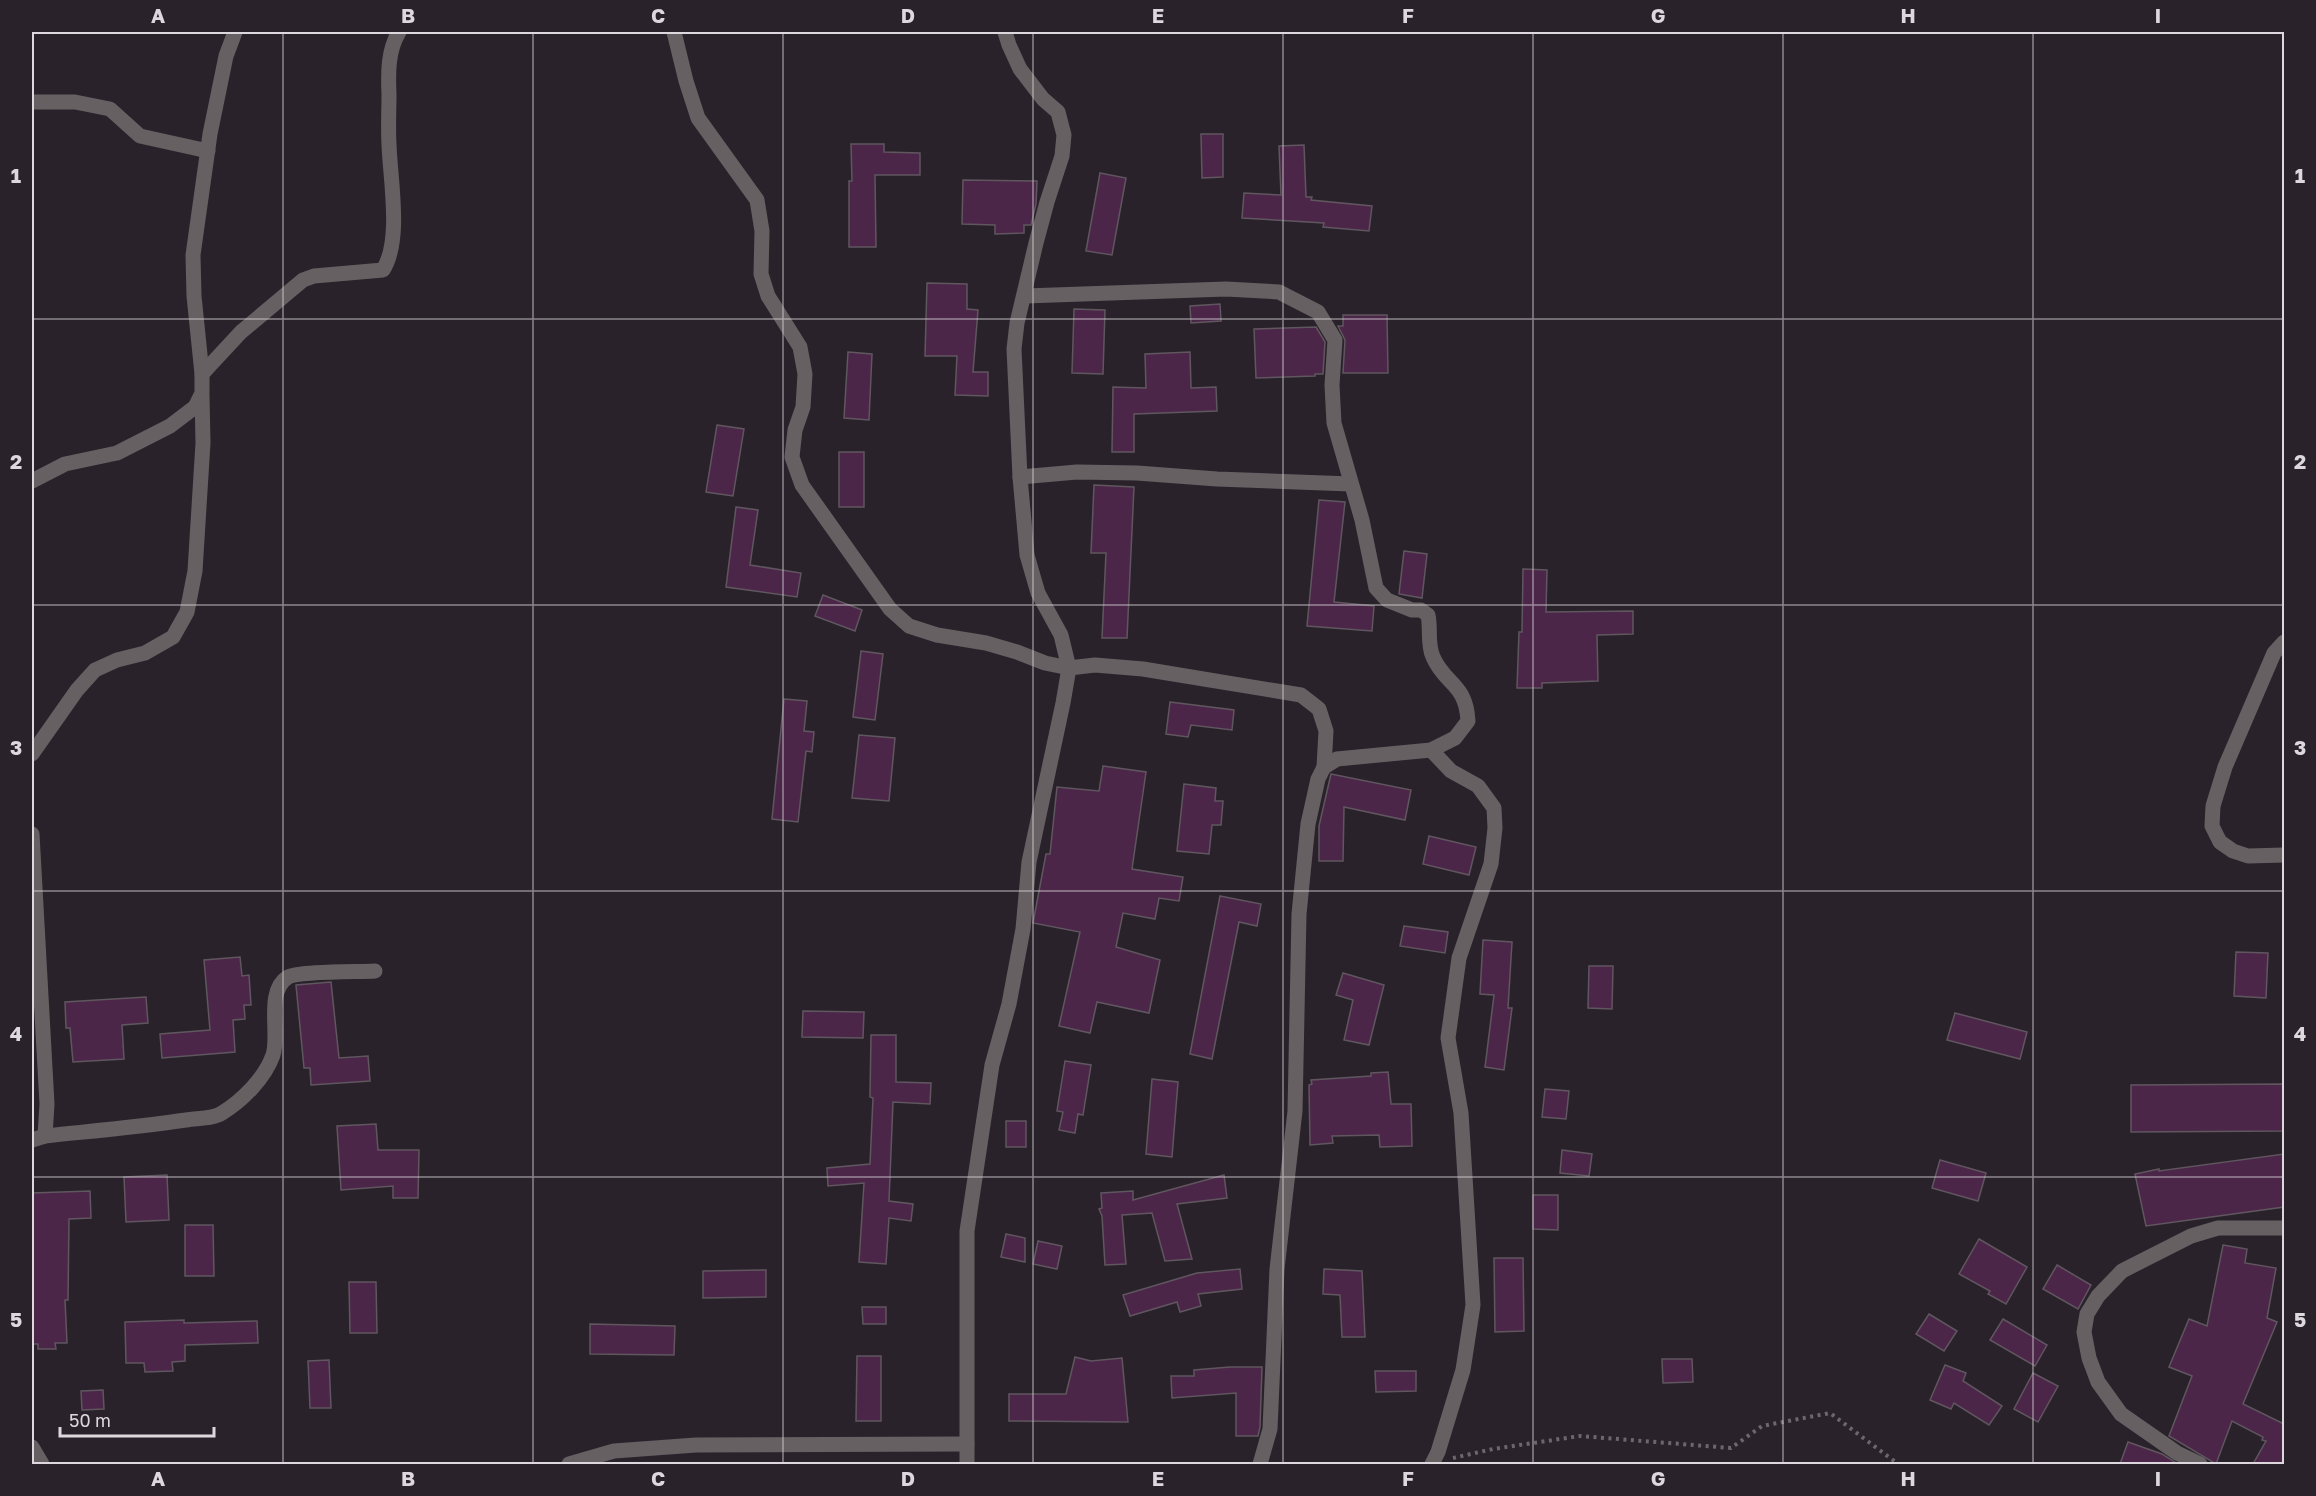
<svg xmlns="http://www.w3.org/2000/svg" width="2316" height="1496" viewBox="0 0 2316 1496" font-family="'Golos Text',sans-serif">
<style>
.building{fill:#4b2649;stroke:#60565f;stroke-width:1.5}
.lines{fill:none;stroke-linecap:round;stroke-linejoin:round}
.path{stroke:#6d666e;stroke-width:4;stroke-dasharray:3 4.5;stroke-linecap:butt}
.minor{stroke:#666062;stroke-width:15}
.grid{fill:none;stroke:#ddd8de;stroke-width:1.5;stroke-opacity:0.55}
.neatline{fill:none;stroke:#ddd8de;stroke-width:2}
.grid-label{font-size:20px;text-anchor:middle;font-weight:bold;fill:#ddd8de}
</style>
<rect width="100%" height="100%" fill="#2a222b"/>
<g class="building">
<path d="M1201 134H1223V177L1202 178Z"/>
<path d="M851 144H884V152L920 153V175H875L876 247H849V181H852Z"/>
<path d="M1304 145 1306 197H1312L1311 200 1372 206 1369 231 1323 227 1324 223 1242 218 1244 193 1281 195 1279 146Z"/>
<path d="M1100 173 1126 178 1112 255 1086 251Z"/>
<path d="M963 180 1037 181 1036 204 1031 225H1024V233L995 234V225L962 224Z"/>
<path d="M927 283 967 284V309L978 310 973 372H988V396L955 395 957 356H925Z"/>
<path d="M1220 304 1221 321 1191 323 1190 306Z"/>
<path d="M1074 309 1105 310 1103 374 1072 373Z"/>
<path d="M1343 315H1387L1388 373H1343L1345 340 1338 326H1343Z"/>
<path d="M1316 327 1325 342 1323 374H1315V376L1256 378 1254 329Z"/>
<path d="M848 352 872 354 869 420 844 418Z"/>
<path d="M1190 352 1191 388 1216 387 1217 411 1134 414V452H1112L1113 387 1146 388 1145 354Z"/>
<path d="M717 425 744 429 733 496 706 492Z"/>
<rect x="839" y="452" width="25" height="55"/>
<path d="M1094 485 1134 487 1127 638H1102L1106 553H1091Z"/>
<path d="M1319 500 1345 502 1334 602 1374 606 1372 631 1307 626Z"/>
<path d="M736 507 758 510 750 565 801 573 797 597 726 587Z"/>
<path d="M1404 551 1427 554 1422 598 1399 594Z"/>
<path d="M1523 569 1547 570 1546 612 1633 611V634L1597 635 1598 681 1542 683V688H1517L1519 632H1522Z"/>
<path d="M823 595 862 610 855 631 815 616Z"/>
<path d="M861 651 883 654 875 720 853 717Z"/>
<path d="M784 699 807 701 804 731 814 732 812 752 806 751 798 822 772 819Z"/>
<path d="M1170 702 1234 710 1232 730 1191 725 1188 737 1166 734Z"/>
<path d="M859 735 895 738 889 801 852 798Z"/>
<path d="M1103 766 1146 772 1132 869 1183 877 1179 901 1159 898 1155 919 1123 913 1116 947 1160 960 1149 1013 1097 1002 1090 1033 1059 1026 1080 932 1033 923 1046 854H1050L1057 787 1099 791Z"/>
<path d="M1331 774 1411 790 1405 820 1344 807 1343 861H1319V826Z"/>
<path d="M1184 784 1216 788 1215 801H1223L1221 825H1212L1209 854 1177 851Z"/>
<path d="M1429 836 1476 847 1469 875 1423 864Z"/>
<path d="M1220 896 1261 904 1257 926 1239 922 1212 1059 1190 1054Z"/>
<path d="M1404 926 1448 932 1445 953 1400 946Z"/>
<path d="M1483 940 1512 942 1508 1008H1512L1504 1070 1485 1067 1494 995 1480 994Z"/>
<path d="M2236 952 2268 953 2266 998 2234 996Z"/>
<path d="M240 957 242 976 249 975 251 1005H244L245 1019 233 1020 235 1052 162 1058 160 1034 210 1030 204 960Z"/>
<path d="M1589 966H1613L1612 1009 1588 1008Z"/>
<path d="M1343 973 1384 985 1369 1045 1344 1040 1353 1000 1336 995Z"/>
<path d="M331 982 339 1058 368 1056 370 1081 311 1085 310 1068H304L296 985Z"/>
<path d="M146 997 148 1023 122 1025 124 1059 73 1062 70 1028H66L65 1002Z"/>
<path d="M803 1011 864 1012 863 1038 802 1037Z"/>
<path d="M1955 1013 2027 1032 2020 1059 1947 1040Z"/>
<path d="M871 1035H896V1082L931 1083 930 1104 893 1102 889 1201 913 1204 911 1221 889 1218 886 1264 859 1262 864 1183 828 1186 827 1168 870 1164 873 1098 870 1097Z"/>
<path d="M1065 1061 1091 1065 1083 1115 1078 1114 1075 1133 1059 1130 1063 1112 1057 1111Z"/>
<path d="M1388 1072 1391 1104H1411L1412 1146 1380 1147 1379 1135 1332 1136 1333 1143 1310 1145 1309 1085 1312 1084 1311 1080 1371 1076V1073Z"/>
<path d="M1152 1079 1178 1082 1172 1157 1146 1154Z"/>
<path d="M2284 1084V1131L2131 1132V1085Z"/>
<path d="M1545 1089 1569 1091 1566 1119 1542 1117Z"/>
<rect x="1006" y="1121" width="20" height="26"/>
<path d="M376 1124 378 1150H419L418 1198H393V1186L341 1190 337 1126Z"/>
<path d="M1562 1150 1592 1154 1589 1176 1560 1173Z"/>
<path d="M2284 1154V1207L2146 1226 2135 1174 2159 1169V1171Z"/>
<path d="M1940 1160 1986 1173 1978 1201 1932 1188Z"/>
<path d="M167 1175 169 1220 126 1222 124 1177Z"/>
<path d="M1224 1175 1227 1198 1177 1204 1192 1259 1165 1261 1152 1213 1122 1215 1126 1264 1105 1265 1102 1216 1099 1209 1102 1208 1101 1193 1133 1191V1200Z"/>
<path d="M90 1191 91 1218 69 1219 68 1300H65L67 1343H55L56 1349H38V1344H32V1193Z"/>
<path d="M1533 1195H1558V1230L1533 1229Z"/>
<path d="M185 1225H213L214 1276H185Z"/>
<path d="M1006 1234 1025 1238V1262L1001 1257Z"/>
<path d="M1979 1239 2027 1267 2006 1304 1988 1294 1990 1291 1959 1274Z"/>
<path d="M1038 1241 1062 1246 1057 1269 1033 1264Z"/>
<path d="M2223 1245 2247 1249 2245 1263 2276 1268 2267 1318 2277 1322 2243 1404 2284 1424V1464H2253L2266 1441 2262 1440 2263 1437 2232 1421 2216 1464 2169 1436 2192 1376 2169 1367 2189 1319 2207 1326Z"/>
<path d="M1494 1258H1523L1524 1331 1495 1332Z"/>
<path d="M2057 1265 2091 1285 2078 1309 2043 1289Z"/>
<path d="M1240 1269 1242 1289 1198 1294 1201 1306 1180 1312 1177 1302 1130 1316 1123 1295 1197 1273Z"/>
<path d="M1324 1269 1362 1271 1365 1337H1342L1340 1295 1323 1294Z"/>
<path d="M766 1270V1297L703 1298V1271Z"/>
<path d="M349 1282H376L377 1333H350Z"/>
<path d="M862 1307H886V1324H863Z"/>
<path d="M1929 1314 1957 1331 1944 1351 1916 1334Z"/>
<path d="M2003 1319 2047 1345 2035 1366 1990 1340Z"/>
<path d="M184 1320V1323L257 1321 258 1343 185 1345V1361L172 1362 173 1371 145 1372 144 1363H126L125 1322Z"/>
<path d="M590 1324 675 1326 674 1355 590 1354Z"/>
<path d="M857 1356H881V1421H856Z"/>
<path d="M1075 1357 1091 1361 1122 1358 1128 1422 1009 1421V1394H1066Z"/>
<path d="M1662 1359H1692L1693 1382 1663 1383Z"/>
<path d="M329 1360 331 1408H310L308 1361Z"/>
<path d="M1945 1365 1966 1373 1963 1381 2002 1406 1989 1425 1954 1403 1951 1409 1930 1400Z"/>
<path d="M1230 1367H1262L1260 1427 1258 1436H1236V1393L1172 1398 1171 1376H1194V1370Z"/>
<path d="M1375 1371H1416V1391L1376 1392Z"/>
<path d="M2033 1373 2058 1386 2038 1422 2014 1409Z"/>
<path d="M103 1390 104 1409 82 1410 81 1391Z"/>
<path d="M2128 1442 2162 1454 2178 1464H2120Z"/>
</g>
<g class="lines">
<path class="path" d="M1453 1458 1493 1449 1580 1436 1731 1448 1762 1426 1830 1413 1898 1464"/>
<g class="minor">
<path d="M674 32 686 81 698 118 757 200 762 231 761 274 768 296 800 347 805 374 803 407 795 430 792 457 802 485 890 609 909 626 937 635 986 643 1017 652 1045 663 1069 668 1095 665 1143 669 1301 695 1319 709 1326 731 1324 767 1318 779 1308 824 1299 914 1295 1111 1277 1269 1270 1429 1260 1464"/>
<path d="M32 102H75L110 109 140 136 208 151"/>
<path d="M1025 296 1226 289 1279 292 1318 312 1335 340 1332 385 1334 423 1362 520 1376 588 1387 600 1412 610H1421L1428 615C1431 629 1427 644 1433 657 1445 685 1466 683 1468 721L1455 738 1431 750 1337 759 1324 767"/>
<path d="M202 374 241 332 303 280 314 276 383 270C402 240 390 179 389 144 388 127 389 110 389 94 388 72 388 50 399 32"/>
<path d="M1020 477 1077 472 1137 473 1217 479 1351 484"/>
<path d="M32 481 65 464 117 453 170 426 195 407 202 393V374L194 296 193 255 210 134 226 56 235 32"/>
<path d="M2284 642 2274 653 2225 767 2213 806 2212 826 2220 842 2233 851 2248 856 2284 855"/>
<path d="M1431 750 1451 771 1478 786 1494 808 1495 828 1491 864 1459 958 1448 1038 1461 1113 1473 1305 1463 1370 1438 1452 1432 1464"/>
<path d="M32 754 77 690 95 670 117 660 145 653 173 637 187 612 195 571 203 443 202 396"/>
<path d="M32 834 47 1104 45 1136"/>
<path d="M32 1140 45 1136C92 1131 139 1127 186 1120 197 1118 213 1119 222 1113 242 1101 265 1078 273 1055 280 1034 265 991 288 977 299 971 359 972 375 971"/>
<path d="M32 1447 42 1464"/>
<path d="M569 1464 614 1451 696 1445 967 1444"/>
<path d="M967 1464V1231L992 1065 1009 1004 1023 929 1029 862 1063 703 1069 668 1061 635 1038 593 1027 555 1020 477 1014 349 1017 323 1036 243 1047 202 1062 156 1064 135 1058 112 1043 99 1020 69 1009 45 1005 32"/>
<path d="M2200 1464 2177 1453 2121 1414 2098 1382 2089 1358 2084 1332 2087 1314 2098 1296 2122 1271 2191 1236 2218 1228H2284"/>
</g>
</g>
<path class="grid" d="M283 32V1464M533 32V1464M783 32V1464M1033 32V1464M1283 32V1464M1533 32V1464M1783 32V1464M2033 32V1464M32 319H2284M32 605H2284M32 891H2284M32 1177H2284"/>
<rect width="2316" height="1496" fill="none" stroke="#2a222b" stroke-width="66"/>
<path d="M60 1427v9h154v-9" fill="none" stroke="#ddd8de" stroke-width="3"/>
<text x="69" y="1427" font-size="18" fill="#ddd8de" stroke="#2a222b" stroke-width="4.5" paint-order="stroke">50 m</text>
<rect x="33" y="33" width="2250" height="1430" class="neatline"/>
<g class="grid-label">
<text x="158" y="23">A</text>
<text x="408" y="23">B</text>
<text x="658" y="23">C</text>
<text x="908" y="23">D</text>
<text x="1158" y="23">E</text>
<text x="1408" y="23">F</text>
<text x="1658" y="23">G</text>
<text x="1908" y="23">H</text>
<text x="2158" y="23">I</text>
<text x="16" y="183">1</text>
<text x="2300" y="183">1</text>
<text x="16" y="469">2</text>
<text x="2300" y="469">2</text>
<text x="16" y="755">3</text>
<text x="2300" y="755">3</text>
<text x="16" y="1041">4</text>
<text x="2300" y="1041">4</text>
<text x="16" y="1327">5</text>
<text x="2300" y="1327">5</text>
<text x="158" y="1486">A</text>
<text x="408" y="1486">B</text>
<text x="658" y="1486">C</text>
<text x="908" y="1486">D</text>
<text x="1158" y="1486">E</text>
<text x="1408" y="1486">F</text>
<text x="1658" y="1486">G</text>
<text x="1908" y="1486">H</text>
<text x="2158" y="1486">I</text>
</g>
</svg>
